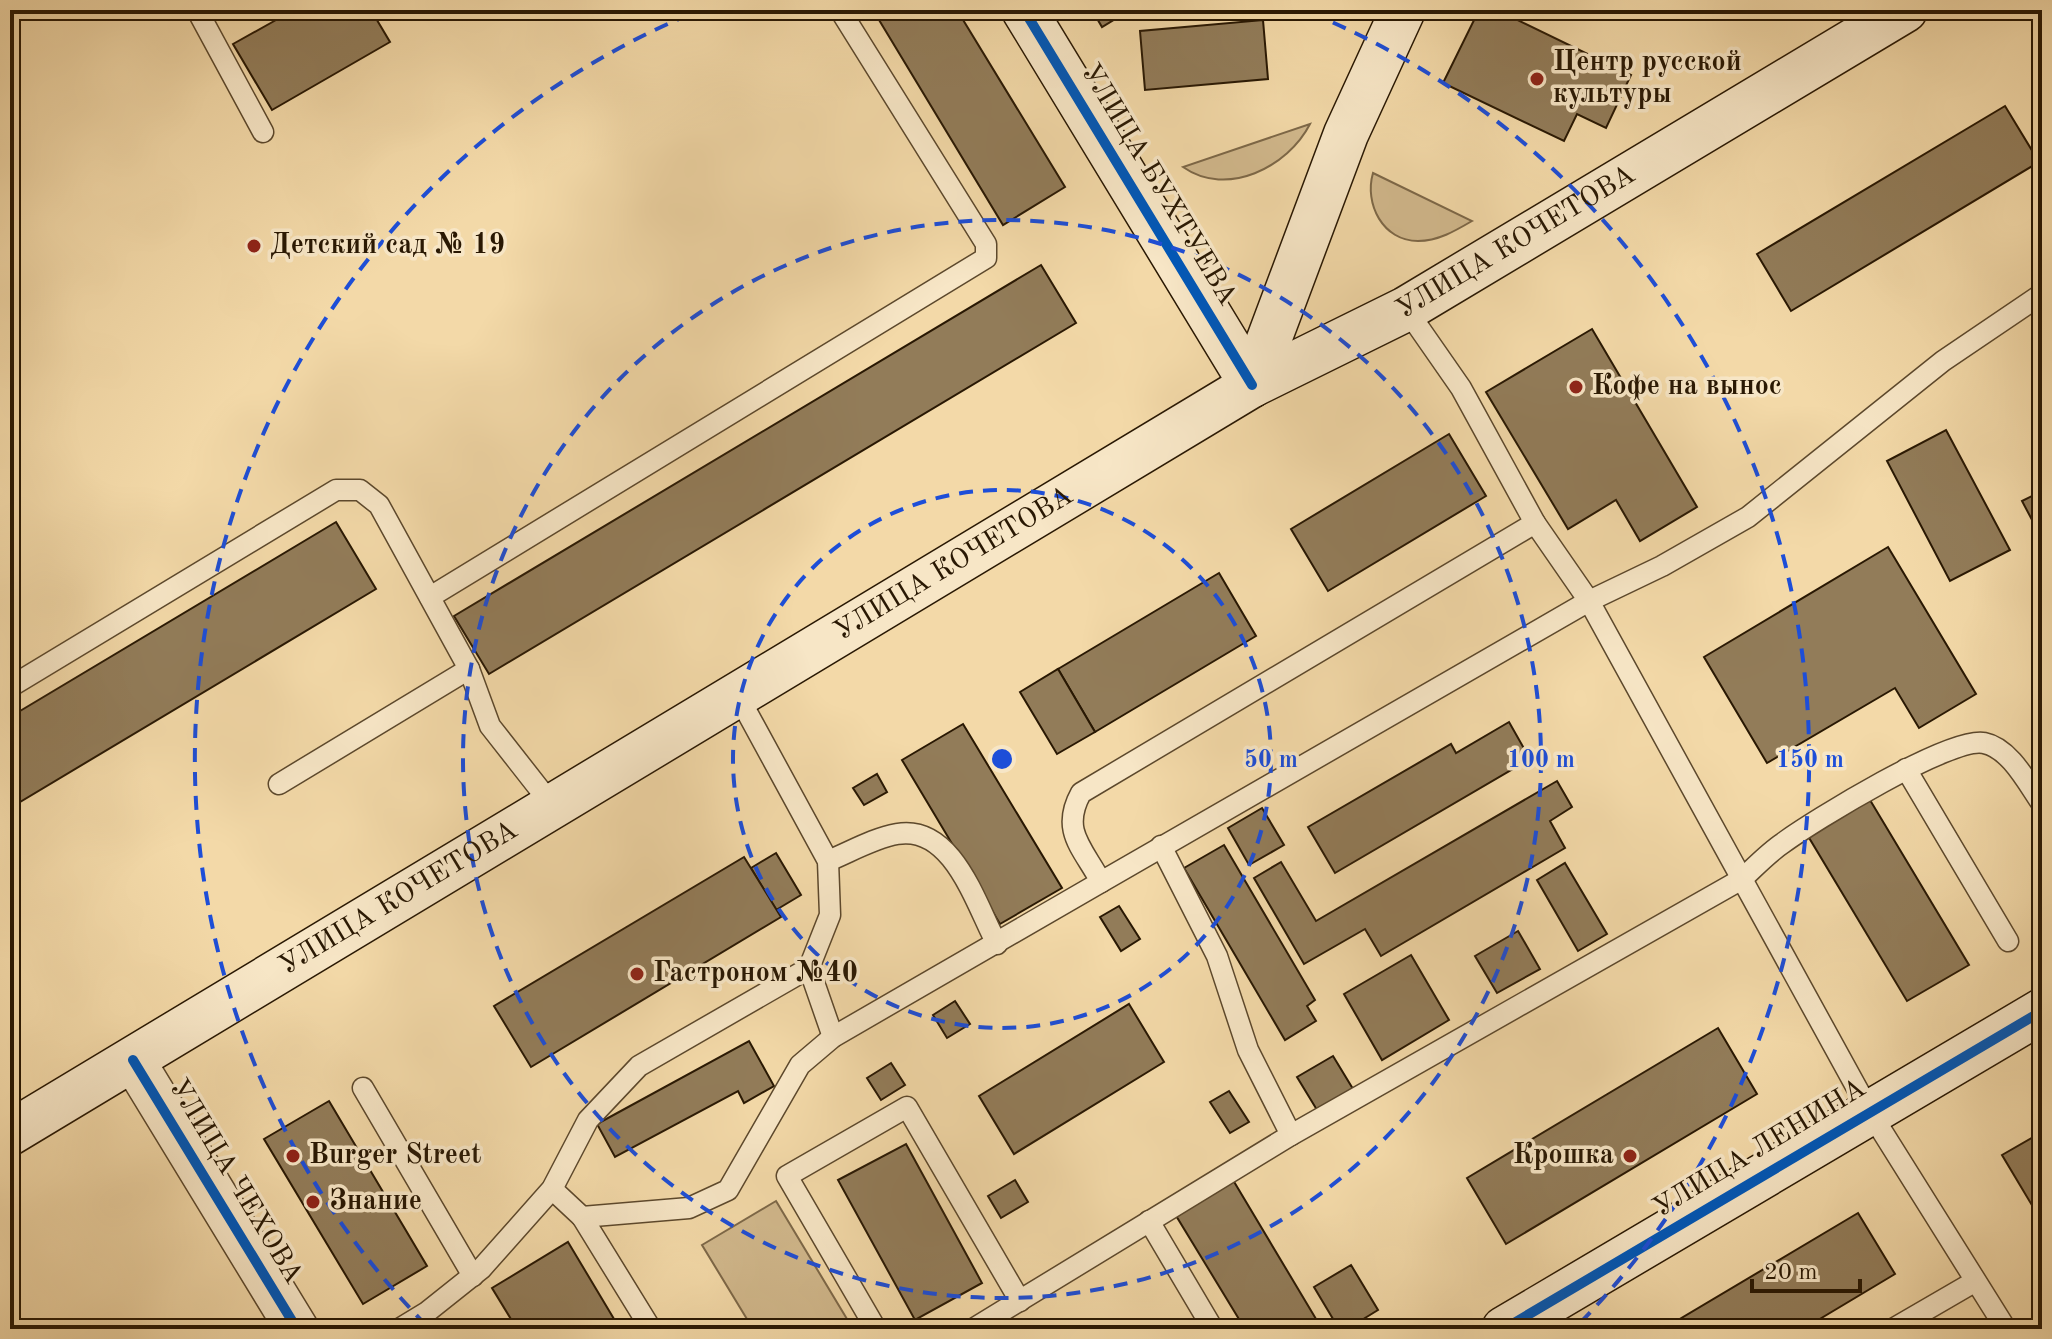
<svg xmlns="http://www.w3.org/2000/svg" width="2052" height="1339" viewBox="0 0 2052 1339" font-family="'Old Standard TT',serif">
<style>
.green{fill:#d1b88c;stroke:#7d6848;stroke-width:2}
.building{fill:#927c59;stroke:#291803;stroke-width:2}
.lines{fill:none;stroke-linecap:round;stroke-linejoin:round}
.lane-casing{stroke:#5c482c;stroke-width:23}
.street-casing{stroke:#5c482c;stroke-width:45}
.secondary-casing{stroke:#291803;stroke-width:47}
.lane{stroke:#f7e6c6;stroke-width:20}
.street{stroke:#f7e6c6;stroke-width:42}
.secondary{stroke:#f7e6c6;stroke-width:44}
.cycleway-casing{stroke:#f7e6c6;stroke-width:15}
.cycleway{stroke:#0057b8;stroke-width:10}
.ring{fill:none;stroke:#1d4ed8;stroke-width:4;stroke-dasharray:14 10}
.poi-dot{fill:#8f2418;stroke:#f7e6c6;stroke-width:3}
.labels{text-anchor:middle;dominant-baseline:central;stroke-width:7;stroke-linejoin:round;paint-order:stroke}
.poi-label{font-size:28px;font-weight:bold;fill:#291803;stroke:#f7e6c6;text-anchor:start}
.street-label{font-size:28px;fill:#291803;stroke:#f7e6c6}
.centre{fill:#1d4ed8;stroke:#f7e6c6;stroke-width:4}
.ring-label{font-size:24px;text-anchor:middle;font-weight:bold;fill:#1d4ed8;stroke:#f7e6c6;stroke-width:7;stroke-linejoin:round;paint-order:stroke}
</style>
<rect width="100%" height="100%" fill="#f3d9a8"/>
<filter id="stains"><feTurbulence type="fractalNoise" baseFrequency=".0025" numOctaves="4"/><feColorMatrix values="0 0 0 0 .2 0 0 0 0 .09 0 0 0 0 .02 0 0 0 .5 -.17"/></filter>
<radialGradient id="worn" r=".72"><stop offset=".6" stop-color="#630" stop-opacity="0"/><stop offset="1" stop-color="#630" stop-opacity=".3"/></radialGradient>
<g class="green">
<path d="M1310 124C1288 167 1227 198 1183 167Z"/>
<path d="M1373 173 1472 221C1455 231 1438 241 1418 241 1383 241 1364 204 1373 173Z"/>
<path d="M776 1201 853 1329H753L702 1245Z"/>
</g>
<g class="building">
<path d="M270 10H371L390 42 272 110 233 44 276 20Z"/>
<path d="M873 10H957L1065 187 1003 225Z"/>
<path d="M1092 10H1130L1102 27Z"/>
<path d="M1479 10H1497L1631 75 1606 128 1577 114 1564 141 1443 83Z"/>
<path d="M1263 20 1268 79 1145 90 1140 31Z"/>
<path d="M2005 106 2039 162 1791 311 1757 254Z"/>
<path d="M1041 265 1076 323 489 674 454 616Z"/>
<path d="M1592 329 1697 507 1640 541 1616 500 1568 529 1486 392Z"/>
<path d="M1946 430 2010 550 1950 581 1887 461Z"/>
<path d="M1449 434 1486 496 1328 591 1291 529Z"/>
<path d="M2042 491V534L2040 535 2022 501Z"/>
<path d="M336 522 376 589 10 808V717Z"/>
<path d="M1888 547 1976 694 1919 728 1895 688 1767 763 1704 657Z"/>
<path d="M1219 573 1256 636 1095 732 1058 669Z"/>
<path d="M1058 669 1095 732 1057 754 1020 692Z"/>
<path d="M1509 722 1530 759 1335 873 1308 827 1451 744 1456 753Z"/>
<path d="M963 724 1062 888 1000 924 902 760Z"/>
<path d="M877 774 887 792 864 805 853 788Z"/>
<path d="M1557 781 1572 807 1550 821 1565 848 1381 956 1365 929 1304 964 1254 878 1281 862 1316 921Z"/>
<path d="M1870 800 1969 965 1907 1001 1808 836Z"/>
<path d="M1262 808 1284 845 1249 865 1228 828Z"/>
<path d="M1224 845 1315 1000 1307 1006 1316 1021 1285 1040 1184 868Z"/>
<path d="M776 853 801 895 776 910 751 868Z"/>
<path d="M744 857 781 917 531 1067 494 1006Z"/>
<path d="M1565 863 1607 934 1578 951 1537 880Z"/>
<path d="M1119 906 1140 939 1121 951 1100 917Z"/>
<path d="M1518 931 1540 969 1497 993 1475 956Z"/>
<path d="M1411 955 1449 1020 1382 1060 1344 994Z"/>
<path d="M955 1001 970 1024 947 1038 933 1015Z"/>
<path d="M1129 1004 1164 1062 1014 1154 979 1096Z"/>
<path d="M1718 1028 1757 1094 1506 1244 1467 1178Z"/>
<path d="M749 1041 774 1086 744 1103 738 1091 615 1157 597 1124Z"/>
<path d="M1333 1056 1353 1089 1317 1110 1297 1077Z"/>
<path d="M891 1063 905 1085 881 1100 867 1078Z"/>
<path d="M1229 1091 1249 1122 1230 1133 1210 1102Z"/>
<path d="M329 1101 427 1266 363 1304 264 1139Z"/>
<path d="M2042 1132V1208L2036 1212 2002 1155Z"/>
<path d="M906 1144 982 1283 915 1320 838 1180Z"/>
<path d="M1015 1180 1028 1202 1001 1218 988 1196Z"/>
<path d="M1233 1180 1322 1329H1245L1175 1214Z"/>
<path d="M1858 1213 1895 1274 1803 1329H1663Z"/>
<path d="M568 1242 620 1329H517L492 1288Z"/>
<path d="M1351 1265 1378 1310 1347 1329H1339L1314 1287Z"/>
</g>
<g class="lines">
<g class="lane-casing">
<g id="lane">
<path d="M197 10 263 132"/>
<path d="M1535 523 1589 601 1870 1112 2006 1329"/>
<path d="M430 597 986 258V244L840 10"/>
<path d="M10 687 336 490H360L379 505 469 669 490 726 552 805"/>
<path d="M1906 769 2008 941"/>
<path d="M279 784 469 669"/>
<path d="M1161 846 1217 956 1248 1050 1291 1135"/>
<path d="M828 861C850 852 874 838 897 834 953 824 976 905 997 944"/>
<path d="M1101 882 1589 601 1662 566 1748 517 1943 361 2042 294"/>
<path d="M809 968 833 1037"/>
<path d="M363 1088 473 1276"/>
<path d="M552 1189 582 1217 689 1208 728 1190 800 1065 833 1037 1101 882C1083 848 1060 831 1081 793L1535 523 1461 388 1406 309"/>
<path d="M582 1217 651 1329"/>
<path d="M1149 1221 1213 1329"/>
<path d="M399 1329 427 1312 481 1269 552 1189 588 1120 639 1066 809 968 830 915 828 861 737 694"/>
<path d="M876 1329 787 1176 907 1107 1020 1301"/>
<path d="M973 1329 1291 1135 1742 879C1755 867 1768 853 1783 843 1813 821 1951 736 1984 743 2010 748 2028 784 2042 804"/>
<path d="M1893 1329 1974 1282"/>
</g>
</g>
<g class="street-casing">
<path id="street" d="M133 1060 297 1329"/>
</g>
<g class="secondary-casing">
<g id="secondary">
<path d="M1024 10 1252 385"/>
<path d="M1252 385 1346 134 1403 10"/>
<path id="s1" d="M10 1133 1252 385 1406 309 1905 10"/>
<path d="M1504 1329 2042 1011"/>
</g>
</g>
<use href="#lane" class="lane"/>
<use href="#street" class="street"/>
<use href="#secondary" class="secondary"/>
<g class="cycleway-casing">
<g id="cycleway">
<path d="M1024 10 1252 385"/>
<path d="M133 1060 297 1329"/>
<path d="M1504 1329 2042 1011"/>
</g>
</g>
<use href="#cycleway" class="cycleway"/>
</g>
<g class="ring">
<circle cx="1002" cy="759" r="269"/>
<circle cx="1002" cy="759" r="539"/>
<path d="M426 1325A808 808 0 0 1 693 13M1311 13A808 808 0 0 1 1578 1325"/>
</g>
<g class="poi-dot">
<circle cx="1537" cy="79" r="8"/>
<circle cx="254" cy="246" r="8"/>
<circle cx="1576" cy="387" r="8"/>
<circle cx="637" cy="974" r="8"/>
<circle cx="293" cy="1156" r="8"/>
<circle cx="1630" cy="1156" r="8"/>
<circle cx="313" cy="1202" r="8"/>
</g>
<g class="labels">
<g class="poi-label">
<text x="1553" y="63">Центр русской<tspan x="1553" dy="32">культуры</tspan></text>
<text x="270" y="246">Детский сад № 19</text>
<text x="1592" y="387">Кофе на вынос</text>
<text x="653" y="974">Гастроном №40</text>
<text x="309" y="1156">Burger Street</text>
<text x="1614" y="1156" text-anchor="end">Крошка</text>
<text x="329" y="1202">Знание</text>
</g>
<g class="street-label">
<text transform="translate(1158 185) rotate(59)">УЛИЦА БУХТУЕВА</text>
<text stroke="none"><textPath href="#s1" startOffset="1750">УЛИЦА КОЧЕТОВА</textPath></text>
<text stroke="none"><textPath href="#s1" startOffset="1102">УЛИЦА КОЧЕТОВА</textPath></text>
<text stroke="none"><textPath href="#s1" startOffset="454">УЛИЦА КОЧЕТОВА</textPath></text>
<text transform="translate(1760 1149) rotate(-31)">УЛИЦА ЛЕНИНА</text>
<text transform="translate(235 1182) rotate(59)">УЛИЦА ЧЕХОВА</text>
</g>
</g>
<circle cx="1002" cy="759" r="12" class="centre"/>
<g class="ring-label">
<text x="1271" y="767">50 m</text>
<text x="1541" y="767">100 m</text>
<text x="1810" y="767">150 m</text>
</g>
<rect width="2052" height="1339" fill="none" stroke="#f3d9a8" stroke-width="40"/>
<rect x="12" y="12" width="2028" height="1315" fill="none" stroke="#291803" stroke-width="4"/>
<rect x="20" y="20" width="2012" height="1299" fill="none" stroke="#291803" stroke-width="2"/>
<path d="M1752 1279v12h108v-12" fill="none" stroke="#291803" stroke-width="4"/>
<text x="1764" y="1279" font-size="24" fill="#291803" stroke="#f7e6c6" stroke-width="6" paint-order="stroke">20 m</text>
<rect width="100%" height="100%" filter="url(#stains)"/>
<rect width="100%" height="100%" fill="url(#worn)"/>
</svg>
